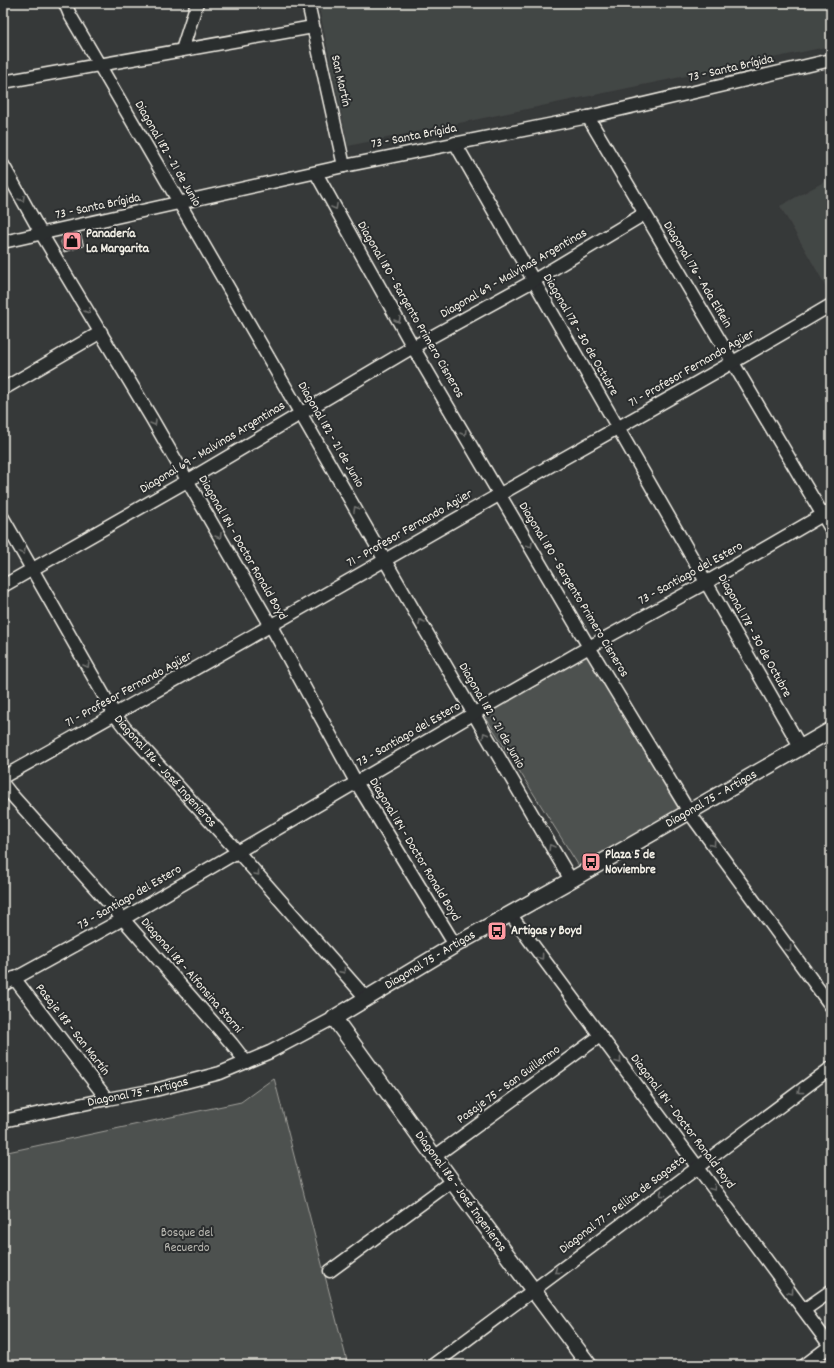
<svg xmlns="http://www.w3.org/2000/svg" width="834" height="1368" viewBox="0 0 834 1368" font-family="Dekko,sans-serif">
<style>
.built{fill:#434645}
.green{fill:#4e514f;stroke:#a1a19c}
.building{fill:#616362;stroke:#f4f1e8}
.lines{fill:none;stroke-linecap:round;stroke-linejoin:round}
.minor-casing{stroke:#f4f1e8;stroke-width:15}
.tertiary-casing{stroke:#f4f1e8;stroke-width:18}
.minor{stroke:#2a2d2e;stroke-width:12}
.tertiary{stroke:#2a2d2e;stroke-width:15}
.oneway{stroke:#71726f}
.labels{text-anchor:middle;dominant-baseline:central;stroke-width:4;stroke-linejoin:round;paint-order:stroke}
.street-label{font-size:13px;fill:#f4f1e8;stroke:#2a2d2e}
.poi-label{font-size:13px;font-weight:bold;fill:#f4f1e8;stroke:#2a2d2e;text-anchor:start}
.park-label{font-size:13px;fill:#bab9b2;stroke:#2a2d2e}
</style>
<rect width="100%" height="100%" fill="#363939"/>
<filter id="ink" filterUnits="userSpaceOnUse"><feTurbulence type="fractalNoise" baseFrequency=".025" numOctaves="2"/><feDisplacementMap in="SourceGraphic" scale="8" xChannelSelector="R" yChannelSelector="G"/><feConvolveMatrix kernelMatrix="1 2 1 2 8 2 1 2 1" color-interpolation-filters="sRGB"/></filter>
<g filter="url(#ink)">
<g class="built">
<path d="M318 3H831V46L348 146Z"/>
<path d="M831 178V289L828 290 780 206Z"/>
</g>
<g class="green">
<path d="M587 652 683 811 582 871 483 713Z"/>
<path d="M274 1078 348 1365H3V1153L241 1102Z"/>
</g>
<path class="building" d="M80 233 84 246 64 252 61 242 63 238Z"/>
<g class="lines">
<g class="minor-casing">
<g id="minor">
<path d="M65 3 70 15C239 302 401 593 571 880"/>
<path d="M308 3 344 166"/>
<path d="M182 50 197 3"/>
<path d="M3 82 313 27"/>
<path d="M588 117 831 529"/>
<path d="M455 143C569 346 687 546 801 748"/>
<path d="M3 165 41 233 152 419 271 626 356 782 455 945"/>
<path d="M316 173 413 347 589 647 689 812 831 1006"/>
<path d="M3 242 344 166 588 117 831 60"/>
<path d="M3 389 101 332"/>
<path id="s1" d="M3 518 115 715 125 728 238 852 366 998"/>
<path d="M3 586 187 481 413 347 533 281 644 214"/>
<path d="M3 777C154 693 303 607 453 521 579 449 706 379 831 305"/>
<path d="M3 784 10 793 123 919 232 1044 246 1062"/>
<path d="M510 914 831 1347"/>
<path d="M14 978 107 1099"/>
<path d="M3 985 123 919 473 714 589 647 707 582 831 510"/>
<path id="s2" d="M3 1121 107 1099 155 1090 220 1073 270 1052 334 1018"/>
<path d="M434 1157 600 1036"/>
<path d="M330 1271 452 1181"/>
<path d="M804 1310 831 1291"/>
<path d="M433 1365 831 1068"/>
<path d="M805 1365 830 1346"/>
</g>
</g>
<g class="tertiary-casing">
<g id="tertiary">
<path id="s3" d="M589 1365 452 1181 334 1018 455 945 571 880 831 730"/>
</g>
</g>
<use href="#minor" class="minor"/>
<use href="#tertiary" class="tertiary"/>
</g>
<defs><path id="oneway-chevron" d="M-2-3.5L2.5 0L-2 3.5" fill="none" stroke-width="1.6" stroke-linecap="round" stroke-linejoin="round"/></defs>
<g class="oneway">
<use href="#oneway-chevron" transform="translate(22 199) rotate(61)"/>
<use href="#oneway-chevron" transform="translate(335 207) rotate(61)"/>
<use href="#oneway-chevron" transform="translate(88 311) rotate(59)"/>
<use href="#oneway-chevron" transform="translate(398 320) rotate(61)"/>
<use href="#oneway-chevron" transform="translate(154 423) rotate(60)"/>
<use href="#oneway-chevron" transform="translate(464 433) rotate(59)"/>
<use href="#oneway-chevron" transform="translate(356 509) rotate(-120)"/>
<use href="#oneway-chevron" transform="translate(219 536) rotate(60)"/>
<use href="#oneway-chevron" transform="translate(530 545) rotate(60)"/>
<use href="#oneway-chevron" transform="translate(23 552) rotate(60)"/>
<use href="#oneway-chevron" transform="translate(421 622) rotate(-119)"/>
<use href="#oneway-chevron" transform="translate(87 665) rotate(61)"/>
<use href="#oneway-chevron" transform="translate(485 735) rotate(-121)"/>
<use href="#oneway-chevron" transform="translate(713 844) rotate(54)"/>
<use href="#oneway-chevron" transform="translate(551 847) rotate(-121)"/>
<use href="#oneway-chevron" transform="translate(257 873) rotate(49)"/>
<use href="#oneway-chevron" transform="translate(789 949) rotate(54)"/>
<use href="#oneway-chevron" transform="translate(541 957) rotate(54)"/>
<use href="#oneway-chevron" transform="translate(343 971) rotate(49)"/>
<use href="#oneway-chevron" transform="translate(619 1061) rotate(53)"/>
<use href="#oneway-chevron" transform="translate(800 1091) rotate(143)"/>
<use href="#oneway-chevron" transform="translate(713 1188) rotate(53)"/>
<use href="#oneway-chevron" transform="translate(662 1194) rotate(143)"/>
<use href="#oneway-chevron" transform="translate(557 1271) rotate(143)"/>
<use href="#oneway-chevron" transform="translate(791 1292) rotate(53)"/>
</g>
</g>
<defs>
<g id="shop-square" transform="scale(1)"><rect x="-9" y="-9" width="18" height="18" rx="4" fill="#ff9aa2" stroke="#2a2d2e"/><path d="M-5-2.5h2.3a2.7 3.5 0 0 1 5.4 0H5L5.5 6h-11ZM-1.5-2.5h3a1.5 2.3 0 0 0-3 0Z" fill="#111"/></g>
<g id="bus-square" transform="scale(1)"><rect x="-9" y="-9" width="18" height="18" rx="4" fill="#ff9aa2" stroke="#2a2d2e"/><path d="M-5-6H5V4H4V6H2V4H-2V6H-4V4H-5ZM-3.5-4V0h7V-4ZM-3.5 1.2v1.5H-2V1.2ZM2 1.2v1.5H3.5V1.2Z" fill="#111"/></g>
</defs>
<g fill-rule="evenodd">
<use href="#shop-square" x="72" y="241"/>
<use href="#bus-square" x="591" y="862"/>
<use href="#bus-square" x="497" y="931"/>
</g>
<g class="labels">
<g class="street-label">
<text transform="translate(731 69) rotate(-13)">73 - Santa Brígida</text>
<text transform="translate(340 81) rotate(77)">San Martín</text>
<text transform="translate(414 137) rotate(-11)">73 - Santa Brígida</text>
<text transform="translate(167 154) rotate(60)">Diagonal 182 - 21 de Junio</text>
<text transform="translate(98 207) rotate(-12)">73 - Santa Brígida</text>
<text transform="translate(514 274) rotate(-30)">Diagonal 69 - Malvinas Argentinas</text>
<text transform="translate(697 275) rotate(59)">Diagonal 176 - Ada Elflein</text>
<text transform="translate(410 310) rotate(60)">Diagonal 180 - Sargento Primero Cisneros</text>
<text transform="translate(580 335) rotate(60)">Diagonal 178 - 30 de Octubre</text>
<text transform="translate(692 369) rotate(-30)">71 - Profesor Fernando Agüer</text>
<text transform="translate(330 435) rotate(60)">Diagonal 182 - 21 de Junio</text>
<text transform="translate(213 448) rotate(-31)">Diagonal 69 - Malvinas Argentinas</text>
<text transform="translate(410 529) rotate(-30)">71 - Profesor Fernando Agüer</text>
<text transform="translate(242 548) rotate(60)">Diagonal 184 - Doctor Ronald Boyd</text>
<text transform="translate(691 574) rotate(-29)">73 - Santiago del Estero</text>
<text transform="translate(573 590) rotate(59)">Diagonal 180 - Sargento Primero Cisneros</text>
<text transform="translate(754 636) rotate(61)">Diagonal 178 - 30 de Octubre</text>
<text transform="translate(129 690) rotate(-29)">71 - Profesor Fernando Agüer</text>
<text transform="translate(491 716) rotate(60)">Diagonal 182 - 21 de Junio</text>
<text transform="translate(409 735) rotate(-30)">73 - Santiago del Estero</text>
<text stroke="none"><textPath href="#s1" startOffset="302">Diagonal 186 - José Ingenieros</textPath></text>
<text stroke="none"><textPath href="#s3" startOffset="867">Diagonal 75 - Artigas</textPath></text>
<text transform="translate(414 850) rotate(59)">Diagonal 184 - Doctor Ronald Boyd</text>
<text transform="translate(130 898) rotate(-30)">73 - Santiago del Estero</text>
<text stroke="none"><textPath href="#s3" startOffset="543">Diagonal 75 - Artigas</textPath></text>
<text transform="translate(191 976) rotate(49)">Diagonal 188 - Alfonsina Storni</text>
<text transform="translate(72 1030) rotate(52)">Pasaje 188 - San Martín</text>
<text transform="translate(509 1085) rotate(-36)">Pasaje 75 - San Guillermo</text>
<text stroke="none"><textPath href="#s2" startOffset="138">Diagonal 75 - Artigas</textPath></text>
<text transform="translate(682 1122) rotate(53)">Diagonal 184 - Doctor Ronald Boyd</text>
<text transform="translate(460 1192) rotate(54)">Diagonal 186 - José Ingenieros</text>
<text transform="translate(623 1205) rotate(-37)">Diagonal 77 - Pelliza de Sagasta</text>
</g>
<g class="poi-label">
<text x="86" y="234">Panadería<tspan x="86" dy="15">La Margarita</tspan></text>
<text x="605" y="855">Plaza 5 de<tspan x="605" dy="15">Noviembre</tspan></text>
<text x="511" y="931">Artigas y Boyd</text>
</g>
<g class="park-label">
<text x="187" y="1233">Bosque del<tspan x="187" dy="15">Recuerdo</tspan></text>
</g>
</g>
<rect width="834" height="1368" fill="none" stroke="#2a2d2e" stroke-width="16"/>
<rect x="8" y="8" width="818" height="1352" fill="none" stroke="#f4f1e8" stroke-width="1.5" filter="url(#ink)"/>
</svg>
